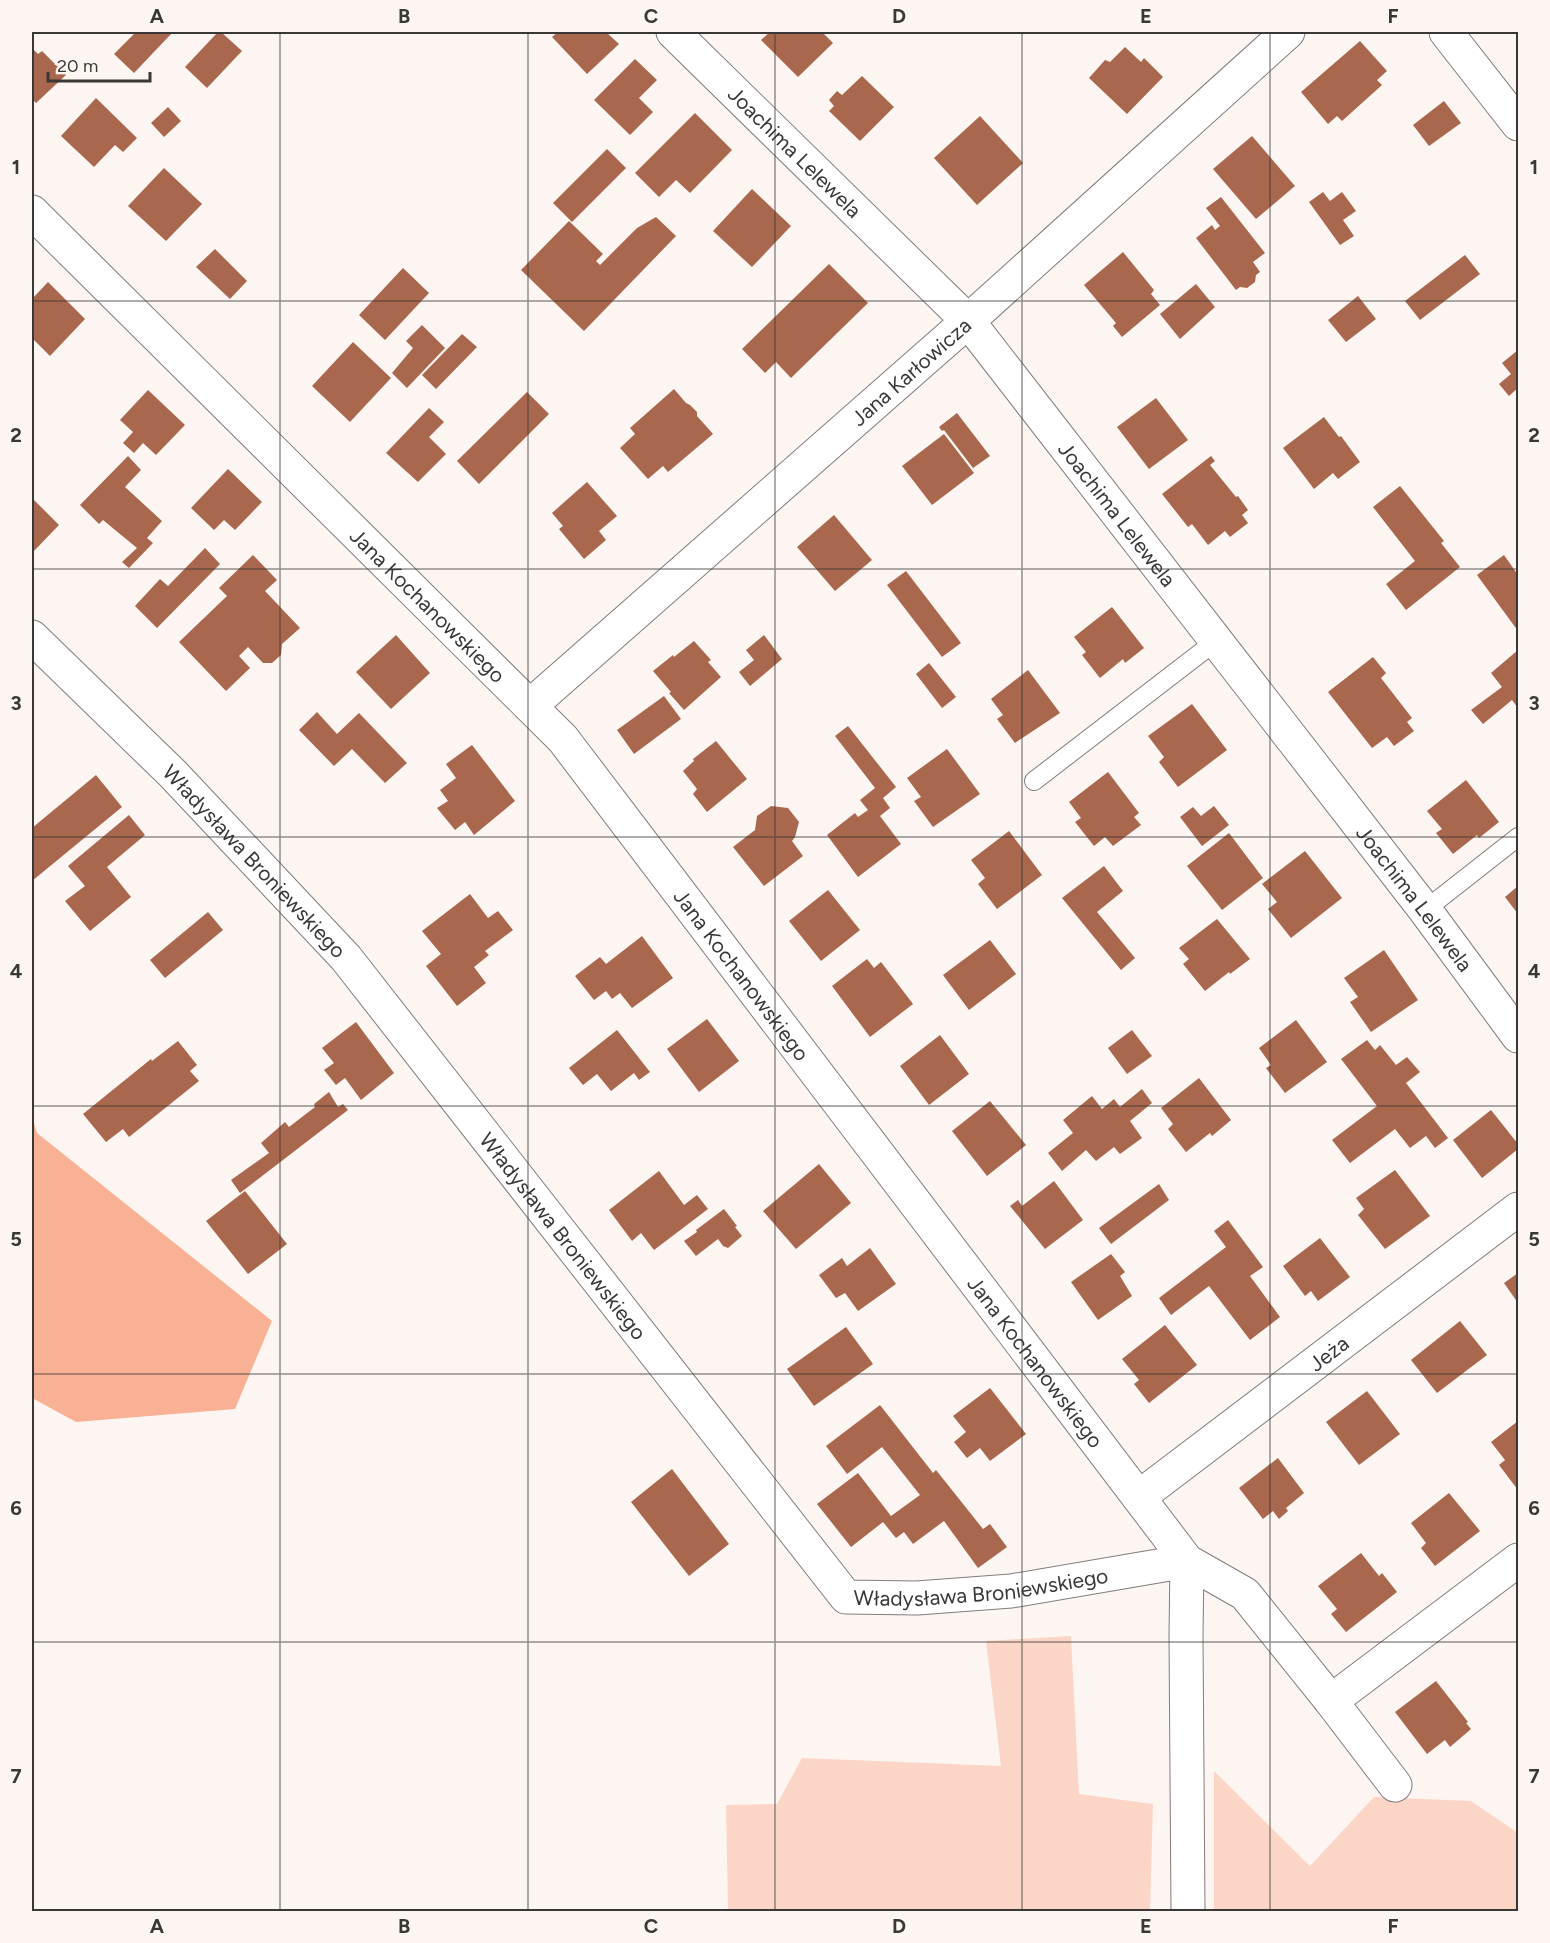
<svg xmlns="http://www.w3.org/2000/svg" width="1550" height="1943" viewBox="0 0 1550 1943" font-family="Figtree,sans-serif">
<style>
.green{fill:#fbd6c7}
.forest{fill:#f9b195}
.building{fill:#a9674d}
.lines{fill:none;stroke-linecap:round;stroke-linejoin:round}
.lane-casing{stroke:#837c7a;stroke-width:20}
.street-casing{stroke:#837c7a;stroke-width:35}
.lane{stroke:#fff;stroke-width:18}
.street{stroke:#fff;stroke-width:33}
.grid{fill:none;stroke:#3a3837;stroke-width:1.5;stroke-opacity:0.55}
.labels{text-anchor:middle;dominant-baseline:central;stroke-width:6;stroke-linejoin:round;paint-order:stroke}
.street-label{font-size:21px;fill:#3a3837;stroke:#fcf5f2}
.neatline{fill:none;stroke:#3a3837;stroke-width:2}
.grid-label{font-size:20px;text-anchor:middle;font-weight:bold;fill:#3a3837}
</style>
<rect width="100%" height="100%" fill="#fcf5f2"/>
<g class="green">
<path d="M1071 1636 1079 1794 1153 1804 1150 1911H728L726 1805 777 1804 802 1758 1001 1766 986 1641Z"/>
<path d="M1214 1771 1310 1866 1374 1797 1471 1801 1518 1833V1911H1214Z"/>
</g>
<path class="forest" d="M32 1116 37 1133 272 1321 235 1409 76 1422 32 1398Z"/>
<g class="building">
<path d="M136 32H170L172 33 134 73 114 54Z"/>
<path d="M218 32H221L242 51 207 88 185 67Z"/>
<path d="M558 32H606L619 44 587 74 552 37Z"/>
<path d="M770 32H822L833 43 798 77 761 40Z"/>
<path d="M1360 41 1387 71 1377 80 1382 85 1342 121 1337 116 1328 124 1301 92Z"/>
<path d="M1125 47 1141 62 1144 58 1163 77 1127 114 1089 78 1105 60 1110 62Z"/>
<path d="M32 48 38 54 42 51 66 75 36 103 32 99Z"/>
<path d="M635 59 657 80 639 98 653 112 630 135 594 100Z"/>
<path d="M862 76 894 107 860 141 829 111 834 106 829 100 837 91 842 95Z"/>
<path d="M96 98 137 138 123 152 115 145 94 167 61 136Z"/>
<path d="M1444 101 1461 123 1429 146 1413 125Z"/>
<path d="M168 107 181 121 164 137 151 123Z"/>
<path d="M695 113 732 150 690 193 676 180 659 197 635 173Z"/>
<path d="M980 116 1023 163 977 205 934 158Z"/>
<path d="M1252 136 1295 186 1256 219 1213 169Z"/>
<path d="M607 149 626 168 572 222 553 203Z"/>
<path d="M164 168 202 204 166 241 128 206Z"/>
<path d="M752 189 791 226 752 267 713 231Z"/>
<path d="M1323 192 1330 201 1342 192 1356 211 1343 220 1354 236 1340 245 1309 202Z"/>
<path d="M1221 197 1265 253 1253 262 1260 272 1256 275 1255 282 1247 288 1240 287 1236 290 1196 238 1212 225 1215 230 1220 226 1206 208Z"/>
<path d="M656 217 676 236 584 331 521 270 569 221 603 254 596 261 600 265 637 228Z"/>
<path d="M215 249 247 281 230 299 196 267Z"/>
<path d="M1123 252 1154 290 1151 294 1160 305 1122 337 1113 326 1116 323 1084 285Z"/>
<path d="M1465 255 1480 274 1420 320 1405 301Z"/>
<path d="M829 264 868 303 791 378 776 362 765 373 742 349Z"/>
<path d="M403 268 429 293 385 340 359 315Z"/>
<path d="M48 282 85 319 50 356 32 338V299Z"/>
<path d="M1196 284 1215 307 1180 339 1160 314Z"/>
<path d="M1358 296 1376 319 1346 342 1328 320Z"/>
<path d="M422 325 445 348 407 388 392 373 413 348 406 341Z"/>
<path d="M462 334 477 347 436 389 422 375Z"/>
<path d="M353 342 391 378 350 422 312 386Z"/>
<path d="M1518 350V388L1509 396 1499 384 1511 374 1502 363Z"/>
<path d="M674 389 686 403 690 405 697 412V416L713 434 668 472 663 466 648 479 620 448 635 434 630 428Z"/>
<path d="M148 390 185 425 156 455 143 443 134 453 123 443 133 432 120 420Z"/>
<path d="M527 392 549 414 479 484 457 461Z"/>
<path d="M1156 398 1188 440 1149 469 1117 427Z"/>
<path d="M429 408 444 422 429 437 446 454 418 482 386 453Z"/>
<path d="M957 413 990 456 973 468 944 430 942 431 939 427Z"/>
<path d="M1324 417 1339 437 1341 436 1360 462 1338 479 1333 473 1314 489 1283 448Z"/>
<path d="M944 434 974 473 932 505 902 466Z"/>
<path d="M128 456 141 470 125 487 162 521 147 538 153 543 129 568 122 562 137 548 103 520 99 524 80 505Z"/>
<path d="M1211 456 1215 461 1210 465 1236 497 1238 496 1248 510 1242 515 1248 523 1230 537 1225 531 1208 545 1192 524 1188 527 1162 494Z"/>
<path d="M228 469 262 502 235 530 224 520 214 530 191 508Z"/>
<path d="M587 482 617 516 599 531 606 540 584 559 559 529 563 526 552 513Z"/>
<path d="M1400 486 1444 541 1441 543 1460 567 1406 610 1386 584 1415 561 1373 507Z"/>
<path d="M32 498 59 525 32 553Z"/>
<path d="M834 515 872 560 835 591 797 547Z"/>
<path d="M205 548 220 564 157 628 135 606 160 579 168 586Z"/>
<path d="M253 555 277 580 265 591 300 628 282 644 281 655 272 663H263L248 647 239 656 250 668 226 691 179 642 227 596 219 588Z"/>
<path d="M1504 555 1518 575V631L1477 575Z"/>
<path d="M906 571 961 643 942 657 887 585Z"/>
<path d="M1112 607 1144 648 1125 663 1123 659 1100 678 1082 655 1086 652 1074 637Z"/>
<path d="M396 635 430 673 391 709 356 672Z"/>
<path d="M764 635 782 659 750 686 739 672 754 660 746 650Z"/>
<path d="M694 641 711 660 708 662 721 677 684 710 669 693 671 692 653 671 673 655 674 657Z"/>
<path d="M1518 650V708L1512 700 1483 724 1471 710 1502 687 1491 673Z"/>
<path d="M1373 657 1386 673 1381 678 1412 718 1407 722 1414 731 1394 746 1387 737 1372 748 1328 692Z"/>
<path d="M929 663 956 697 942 708 916 674Z"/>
<path d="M1028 670 1060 713 1015 743 997 719 1003 715 991 699Z"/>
<path d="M664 696 681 719 634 754 617 730Z"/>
<path d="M1192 704 1227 750 1178 787 1159 762 1164 757 1148 736Z"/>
<path d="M317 712 337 734 359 713 407 763 385 783 352 749 334 766 299 730Z"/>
<path d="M848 726 896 787 883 798 890 808 880 816 901 844 858 877 827 835 855 813 858 817 868 810 860 800 875 788 835 736Z"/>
<path d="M716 741 747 779 707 812 693 794 697 789 683 771 694 761 693 759Z"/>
<path d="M472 745 515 801 474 835 465 822 455 830 437 808 448 801 440 790 456 778 446 764Z"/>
<path d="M947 749 980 794 933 827 914 801 921 797 907 778Z"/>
<path d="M1108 772 1139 813 1134 817 1141 825 1113 846 1105 837 1094 846 1075 822 1081 818 1069 802Z"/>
<path d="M96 775 122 807 32 881V828Z"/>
<path d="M1466 780 1499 822 1479 838 1477 835 1453 854 1436 833 1442 829 1427 811Z"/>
<path d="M771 806 788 808 799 822 795 837 792 841 803 856 764 886 733 847 755 830 757 816Z"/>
<path d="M1214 806 1229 825 1202 846 1180 817 1193 807 1201 816Z"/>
<path d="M129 815 145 835 107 867 131 897 90 931 65 901 85 886 68 866Z"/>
<path d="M1009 831 1042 875 997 909 978 884 985 878 971 860Z"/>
<path d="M1229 833 1263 878 1222 910 1187 866Z"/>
<path d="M1305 851 1342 898 1291 938 1268 909 1277 902 1262 884Z"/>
<path d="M1104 866 1123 891 1097 912 1135 958 1121 970 1062 898Z"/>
<path d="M1518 886V914L1505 897Z"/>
<path d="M828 890 860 930 821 961 789 921Z"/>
<path d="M470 894 488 918 498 911 513 930 485 951 489 955 474 967 486 983 457 1006 426 966 441 954 422 931Z"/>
<path d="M208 912 223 930 165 978 150 960Z"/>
<path d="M1217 919 1250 959 1230 974 1229 972 1205 991 1183 964 1189 959 1179 948Z"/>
<path d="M642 936 673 978 632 1008 620 993 612 999 606 991 594 1000 575 976 600 957 606 964Z"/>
<path d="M990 940 1016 974 969 1010 943 975Z"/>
<path d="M1384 950 1418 1000 1371 1032 1350 1002 1358 997 1344 978Z"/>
<path d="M867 959 874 968 881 962 913 1004 870 1037 832 986Z"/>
<path d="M707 1019 739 1061 699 1092 667 1049Z"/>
<path d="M1296 1020 1327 1062 1285 1093 1266 1068 1271 1065 1259 1048Z"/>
<path d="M356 1022 394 1073 361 1100 345 1078 336 1085 324 1070 334 1063 322 1048Z"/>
<path d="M617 1030 650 1072 639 1080 634 1073 611 1091 597 1074 583 1085 569 1068Z"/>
<path d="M1132 1030 1152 1056 1127 1074 1108 1048Z"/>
<path d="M940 1035 969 1074 929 1105 900 1066Z"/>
<path d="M1367 1040 1375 1050 1380 1045 1396 1065 1407 1057 1420 1072 1406 1083 1448 1138 1435 1148 1426 1136 1410 1148 1395 1129 1350 1163 1332 1140 1377 1106 1341 1059Z"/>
<path d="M178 1041 197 1065 190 1071 199 1081 129 1137 123 1129 106 1142 83 1114 151 1059 152 1061Z"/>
<path d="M1199 1078 1231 1120 1212 1136 1210 1133 1186 1152 1168 1129 1173 1124 1161 1108Z"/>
<path d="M1142 1089 1152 1103 1130 1121 1142 1138 1120 1154 1114 1147 1096 1161 1086 1150 1062 1171 1048 1153 1073 1133 1063 1120 1092 1096 1102 1109 1114 1099 1120 1107Z"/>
<path d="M329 1092 338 1107 343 1104 348 1110 240 1193 231 1180 269 1153 261 1143 285 1122 289 1127 315 1107 314 1104Z"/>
<path d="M990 1101 1026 1145 987 1176 952 1131Z"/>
<path d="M1491 1110 1518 1144V1149L1482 1178 1453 1140Z"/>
<path d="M819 1164 851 1203 796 1249 763 1211Z"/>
<path d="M1395 1170 1430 1216 1385 1249 1358 1215 1364 1209 1356 1198Z"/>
<path d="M659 1171 684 1205 697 1195 708 1209 654 1250 641 1233 632 1241 609 1210Z"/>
<path d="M1054 1181 1083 1220 1045 1249 1010 1206 1018 1200 1022 1206Z"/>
<path d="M1159 1184 1169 1200 1111 1244 1099 1228Z"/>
<path d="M245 1191 287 1244 248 1274 206 1221Z"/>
<path d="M724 1209 737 1226 735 1227 742 1236 728 1248 723 1246 718 1239 696 1256 684 1241 697 1232 696 1230Z"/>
<path d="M1228 1220 1263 1267 1250 1276 1280 1317 1250 1340 1209 1286 1171 1315 1159 1298 1226 1247 1214 1231Z"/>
<path d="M1320 1238 1350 1277 1318 1301 1311 1291 1305 1296 1283 1266Z"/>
<path d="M870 1248 896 1284 858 1311 845 1293 836 1298 819 1275 842 1258 847 1266Z"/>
<path d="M1111 1254 1125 1272 1120 1276 1132 1296 1098 1320 1071 1282Z"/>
<path d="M1518 1273V1303L1504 1283Z"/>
<path d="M1460 1321 1487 1355 1437 1393 1411 1360Z"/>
<path d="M1165 1325 1197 1365 1149 1403 1134 1384 1139 1380 1122 1359Z"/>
<path d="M846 1327 873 1364 814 1406 787 1369Z"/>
<path d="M990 1388 1026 1434 990 1461 980 1448 967 1458 954 1442 966 1432 953 1416Z"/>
<path d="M1367 1391 1400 1434 1359 1465 1326 1422Z"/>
<path d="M880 1405 933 1473 936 1470 983 1529 990 1524 1007 1547 978 1568 944 1521 913 1544 904 1532 896 1538 883 1522 851 1547 817 1504 858 1473 891 1516 920 1495 882 1447 847 1474 826 1446Z"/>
<path d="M1518 1421V1490L1499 1465 1505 1460 1491 1442Z"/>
<path d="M1278 1458 1304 1493 1286 1508 1288 1511 1279 1519 1273 1511 1263 1519 1239 1488Z"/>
<path d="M672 1469 729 1544 689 1576 631 1502Z"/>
<path d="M1449 1493 1480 1531 1435 1566 1421 1548 1426 1543 1411 1523Z"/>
<path d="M1361 1553 1379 1576 1382 1573 1397 1592 1346 1632 1331 1614 1337 1609 1318 1586Z"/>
<path d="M1436 1681 1468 1722 1466 1723 1471 1729 1450 1747 1445 1740 1427 1754 1395 1712Z"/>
</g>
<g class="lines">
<g class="lane-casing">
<g id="lane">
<path d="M1034 781 1216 641"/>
<path d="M1425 910 1518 837"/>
</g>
</g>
<g class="street-casing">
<g id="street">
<path id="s1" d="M673 32 968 321 1425 910 1518 1036"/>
<path d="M1446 32 1518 124"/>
<path id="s2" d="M32 212 563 739 1187 1561 1245 1594 1331 1701 1395 1785"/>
<path id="s3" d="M32 637 173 774 346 958 846 1597 917 1598 1011 1591 1187 1561 1186 1636 1188 1912"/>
<path id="s4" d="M530 706 968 321 1288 32"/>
<path id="s5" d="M1139 1497 1518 1209"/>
<path d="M1331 1701 1518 1560"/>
</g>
</g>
<use href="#lane" class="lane"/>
<use href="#street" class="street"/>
</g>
<path class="grid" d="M280 32V1912M528 32V1912M775 32V1912M1022 32V1912M1270 32V1912M32 301H1518M32 569H1518M32 837H1518M32 1106H1518M32 1374H1518M32 1642H1518"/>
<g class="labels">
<g class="street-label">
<text stroke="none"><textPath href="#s1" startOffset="171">Joachima Lelewela</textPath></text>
<text stroke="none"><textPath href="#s4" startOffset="507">Jana Karłowicza</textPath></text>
<text stroke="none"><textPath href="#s1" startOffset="657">Joachima Lelewela</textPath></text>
<text stroke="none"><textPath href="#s2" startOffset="558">Jana Kochanowskiego</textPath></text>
<text stroke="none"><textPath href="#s3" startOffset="316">Władysława Broniewskiego</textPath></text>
<text stroke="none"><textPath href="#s1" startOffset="1143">Joachima Lelewela</textPath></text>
<text stroke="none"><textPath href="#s2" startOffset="1044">Jana Kochanowskiego</textPath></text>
<text stroke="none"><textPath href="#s3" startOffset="802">Władysława Broniewskiego</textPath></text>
<text stroke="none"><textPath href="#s5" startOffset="238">Jeża</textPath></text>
<text stroke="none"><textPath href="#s2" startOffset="1530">Jana Kochanowskiego</textPath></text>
<text stroke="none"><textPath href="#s3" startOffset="1396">Władysława Broniewskiego</textPath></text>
</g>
</g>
<rect width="1550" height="1943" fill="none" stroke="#fcf5f2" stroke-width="66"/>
<path d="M48 72v9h102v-9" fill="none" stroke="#3a3837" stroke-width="3"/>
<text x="57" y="72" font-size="18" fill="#3a3837" stroke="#fcf5f2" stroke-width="4.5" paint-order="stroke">20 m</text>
<rect x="33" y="33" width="1484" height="1877" class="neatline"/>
<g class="grid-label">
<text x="157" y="23">A</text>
<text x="404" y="23">B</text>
<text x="651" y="23">C</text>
<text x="899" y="23">D</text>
<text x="1146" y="23">E</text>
<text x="1393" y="23">F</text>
<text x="16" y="174">1</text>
<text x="1534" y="174">1</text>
<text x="16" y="442">2</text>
<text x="1534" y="442">2</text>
<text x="16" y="710">3</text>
<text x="1534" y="710">3</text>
<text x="16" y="978">4</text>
<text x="1534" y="978">4</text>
<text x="16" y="1246">5</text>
<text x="1534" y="1246">5</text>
<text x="16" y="1515">6</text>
<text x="1534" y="1515">6</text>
<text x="16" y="1783">7</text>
<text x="1534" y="1783">7</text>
<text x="157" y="1933">A</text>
<text x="404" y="1933">B</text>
<text x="651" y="1933">C</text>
<text x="899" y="1933">D</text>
<text x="1146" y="1933">E</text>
<text x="1393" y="1933">F</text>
</g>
</svg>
